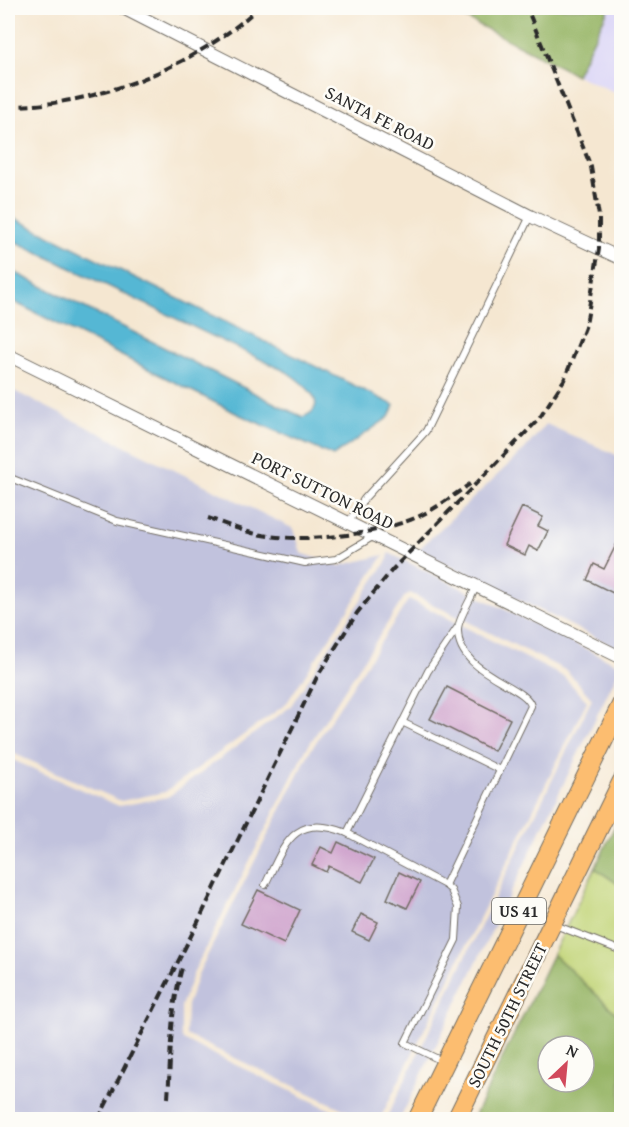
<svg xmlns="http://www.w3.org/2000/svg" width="629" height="1127" viewBox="0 0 629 1127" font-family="'Gentium Book Plus',serif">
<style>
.built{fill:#dbd6f7}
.industrial{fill:#c1c2dd}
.green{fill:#c1d477;stroke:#768051;stroke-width:1.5}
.forest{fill:#98b668;stroke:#62704a;stroke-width:1.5;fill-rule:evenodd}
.water{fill:#55b7d4;stroke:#407180;stroke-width:1.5}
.building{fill:#cea1cc}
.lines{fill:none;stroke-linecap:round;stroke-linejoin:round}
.lane-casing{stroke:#726d65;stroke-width:8}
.street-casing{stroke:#726d65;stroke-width:14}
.primary-casing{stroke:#726d65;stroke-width:20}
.lane{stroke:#fff;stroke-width:6}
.street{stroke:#fff;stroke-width:12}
.primary{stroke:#fcbd6f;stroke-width:18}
.rail{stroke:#2b2b2b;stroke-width:4;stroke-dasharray:9 4.5;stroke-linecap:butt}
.labels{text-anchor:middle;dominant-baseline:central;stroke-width:5;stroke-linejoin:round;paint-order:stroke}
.shield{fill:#fdfcf7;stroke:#6a6a68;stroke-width:1.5}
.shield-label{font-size:16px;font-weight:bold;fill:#2b2b2b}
.street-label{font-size:18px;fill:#2b2b2b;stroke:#fdfcf7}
</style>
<rect width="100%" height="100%" fill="#fdfcf7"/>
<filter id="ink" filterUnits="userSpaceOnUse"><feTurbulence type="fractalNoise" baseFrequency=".0167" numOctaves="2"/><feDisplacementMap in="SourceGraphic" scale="12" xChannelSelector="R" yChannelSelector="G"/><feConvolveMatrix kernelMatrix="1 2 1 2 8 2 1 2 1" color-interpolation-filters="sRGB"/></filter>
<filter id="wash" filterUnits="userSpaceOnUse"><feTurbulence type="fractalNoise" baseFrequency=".008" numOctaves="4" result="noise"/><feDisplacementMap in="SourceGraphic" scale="24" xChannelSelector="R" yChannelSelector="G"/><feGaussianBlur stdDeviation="1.35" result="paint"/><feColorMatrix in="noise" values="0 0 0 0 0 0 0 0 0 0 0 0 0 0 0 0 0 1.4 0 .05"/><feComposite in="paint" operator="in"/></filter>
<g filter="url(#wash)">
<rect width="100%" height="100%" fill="#f5e7d1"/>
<path class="built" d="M609 8H621V95L576 75Z"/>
<g class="industrial">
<path d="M8 388 294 529 301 553 339 566 384 555 286 704 165 792 121 801 8 751Z"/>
<path d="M546 424 621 457V650L418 550 524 450Z"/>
<path d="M389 553 621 666 400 1119H386L592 699 567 671 410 593 405 596 305 751 196 967 181 1006V1035L183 1040 350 1119H8V758L119 806 168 797 290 707 388 559Z"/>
<path d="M409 599 564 677 587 701 380 1119H364L186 1035 187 1005 200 970 309 753Z"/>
</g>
<path class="green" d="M595 868 621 886V1018L553 954Z"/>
<g class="forest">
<path d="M446 8H609L576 75Z"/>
<path d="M621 813V886L595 868Z"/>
<path d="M553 954 621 1018V1119H473ZM548 1046H584V1082H548Z"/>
</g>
<path class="water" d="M8 215 394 405 389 417 333 456 238 414 8 299V269L290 411 303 417C334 405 300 381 287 372L8 238Z"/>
<g id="blocks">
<g class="building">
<path d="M522 507 543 517 538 526 548 531 538 551 529 546 525 555 504 545Z"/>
<path d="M621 535V597L587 580 594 564 604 569Z"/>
<path d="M447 687 510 719 494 751 430 719Z"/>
<path d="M338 842 374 859 362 882 329 866 326 872 312 865 321 847 333 853Z"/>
<path d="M399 872 420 882 407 908 387 899Z"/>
<path d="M258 890 300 910 284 944 241 924Z"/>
<path d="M361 914 378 922 369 940 352 932Z"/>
</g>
</g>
</g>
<g filter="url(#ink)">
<use href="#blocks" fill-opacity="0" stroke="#726d65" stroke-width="1.5"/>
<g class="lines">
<g class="lane-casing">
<g id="lane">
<path d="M8 477 117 521 305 563 336 559 374 536"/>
<path d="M348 523 364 499 426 431 530 216"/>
<path d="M402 722 500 770"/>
<path d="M265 885C285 844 293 812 347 833"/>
<path d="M445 885 347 833 428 671 457 628"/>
<path d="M555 925 622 951"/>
<path d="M442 1061 405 1043 456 940 458 907 451 890 445 885 531 706C527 685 456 674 458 629 458 619 472 597 476 587"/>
</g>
</g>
<g class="street-casing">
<g id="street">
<path d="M123 8 530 216 622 259"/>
<path d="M8 355 622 658"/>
</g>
</g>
<g class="primary-casing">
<g id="primary">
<path d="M417 1120 622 703"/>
<path d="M456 1120 622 781"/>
</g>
</g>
<use href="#lane" class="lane"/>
<use href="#street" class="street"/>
<use href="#primary" class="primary"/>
<g class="rail">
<path d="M8 106C94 107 196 66 258 8"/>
<path d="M208 518C223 523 237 529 252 533 297 544 373 536 415 518 435 510 452 496 470 484"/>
<path d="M168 1098C171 1055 170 1010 182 968"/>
<path d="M98 1120 198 922 317 677 357 613 392 570 539 419 564 380 586 325 599 249V216L591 167 527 8"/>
</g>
</g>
</g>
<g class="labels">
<rect class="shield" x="492" y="898" width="54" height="26" rx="4.5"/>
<g class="shield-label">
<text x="519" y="911">US 41</text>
</g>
<g class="street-label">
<text transform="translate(380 118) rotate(27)">SANTA FE ROAD</text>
<text transform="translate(323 490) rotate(26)">PORT SUTTON ROAD</text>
<text transform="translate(507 1015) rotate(-64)">SOUTH 50TH STREET</text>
</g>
</g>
<rect width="629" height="1127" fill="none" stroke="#fdfcf7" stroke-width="30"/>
<g transform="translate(566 1064) rotate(26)"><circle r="28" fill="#fdfcf7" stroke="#a9a8a5" stroke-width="1.5"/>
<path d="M0-4.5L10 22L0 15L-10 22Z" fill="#d1495b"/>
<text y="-9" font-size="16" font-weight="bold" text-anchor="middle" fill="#2b2b2b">N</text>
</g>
</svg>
